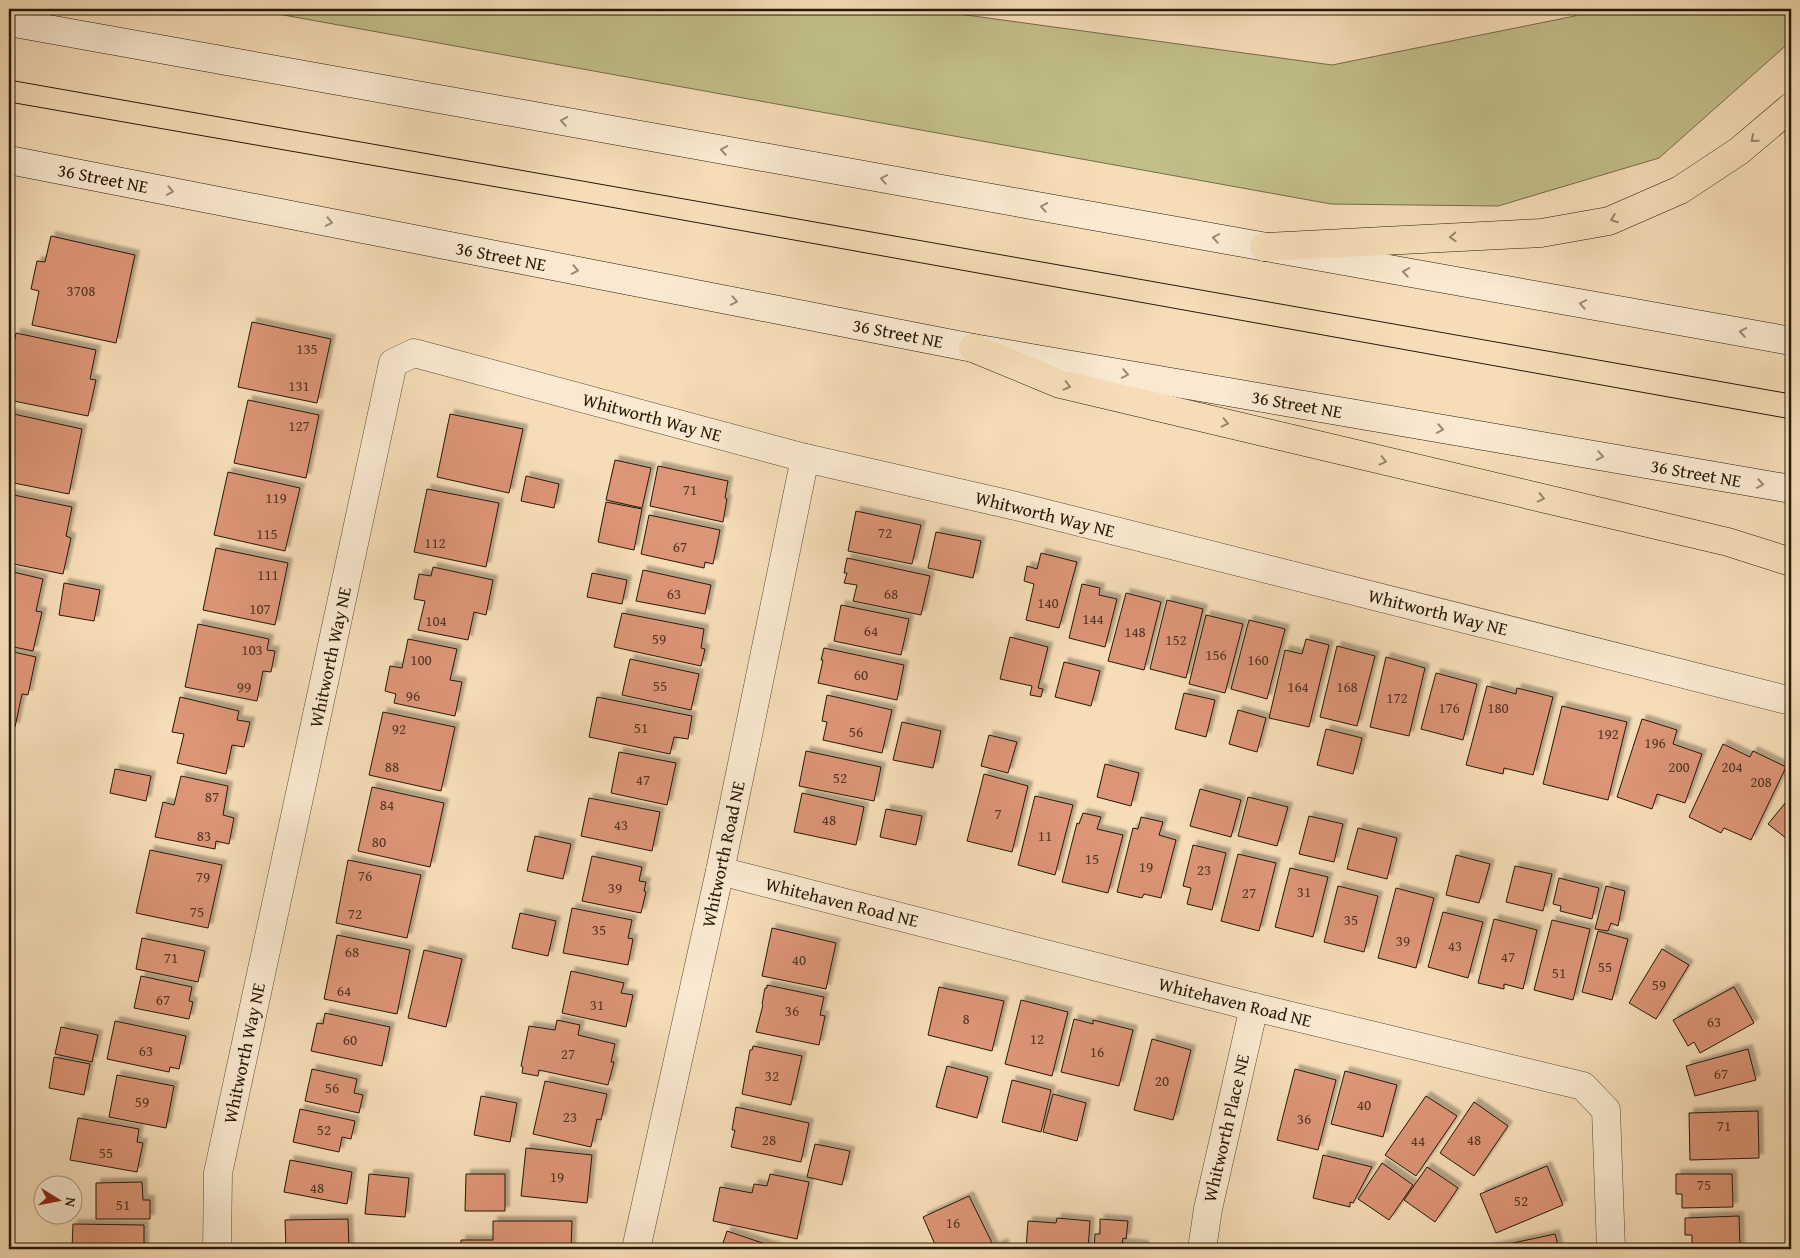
<svg xmlns="http://www.w3.org/2000/svg" width="1800" height="1258" viewBox="0 0 1800 1258" font-family="'Gentium Book Plus',serif">
<style>
.green{fill:#c2bf8a;stroke:#746c49}
.building{fill:#dd9577;stroke:#251808;filter:url(#shadow)}
.lines{fill:none;stroke-linecap:round;stroke-linejoin:round}
.street-casing{stroke:#594934;stroke-width:29}
.secondary-casing{stroke:#251808;stroke-width:29}
.primary-casing{stroke:#251808;stroke-width:29}
.street{stroke:#f9e9d0;stroke-width:28}
.secondary{stroke:#f9e9d0;stroke-width:28}
.primary{stroke:#f6ddb7;stroke-width:28}
.tram{stroke:#251808;stroke-width:1}
.oneway{stroke:#9a8b76}
.oneway2{stroke:#988468}
.labels{text-anchor:middle;dominant-baseline:central;stroke-width:5;stroke-linejoin:round;paint-order:stroke}
.number-label{font-size:15px;fill:#533724}
.street-label{font-size:18px;fill:#251808;stroke:#f9e9d0}
</style>
<defs>
<filter id="shadow"><feDropShadow dx="4.5" dy="-4.5" stdDeviation="1" flood-color="#0004"/></filter>
</defs>
<rect width="100%" height="100%" fill="#f6ddb7"/>
<filter id="stains"><feTurbulence type="fractalNoise" baseFrequency=".004" numOctaves="4"/><feColorMatrix values="0 0 0 0 .2 0 0 0 0 .09 0 0 0 0 .02 0 0 0 .5 -.17"/></filter>
<radialGradient id="worn" r=".72"><stop offset=".6" stop-color="#630" stop-opacity="0"/><stop offset="1" stop-color="#630" stop-opacity=".3"/></radialGradient>
<path class="green" d="M250 9H922L1332 65 1575 16 1584 9H1791V41L1659 158 1498 206 1331 204Z"/>
<g class="building">
<path d="M51 236 135 255 116 343 32 325 39 291 31 289 37 261 45 262Z"/>
<path d="M252 322 331 339 317 403 238 387Z"/>
<path d="M16 333 96 350 90 379 96 380 88 416 9 400 15 370 9 369Z"/>
<path d="M248 400 319 415 306 478 234 463Z"/>
<path d="M9 413 82 429 69 494 9 482Z"/>
<path d="M450 414 523 429 509 493 437 477Z"/>
<path d="M615 460 651 468 642 508 606 500Z"/>
<path d="M658 466 728 481 725 498 727 499 723 522 650 506Z"/>
<path d="M228 472 300 488 285 551 214 535Z"/>
<path d="M526 476 559 484 554 508 521 501Z"/>
<path d="M427 489 499 503 486 567 414 552Z"/>
<path d="M9 494 72 507 66 536 71 538 63 574 9 563Z"/>
<path d="M606 502 642 509 634 550 598 542Z"/>
<path d="M856 511 921 525 912 564 848 551Z"/>
<path d="M649 515 720 530 713 564 705 562 704 568 641 554Z"/>
<path d="M936 532 981 541 973 578 928 568Z"/>
<path d="M216 548 288 563 275 625 203 610Z"/>
<path d="M1041 553 1077 562 1059 628 1026 620 1034 584 1024 581 1027 566 1037 569Z"/>
<path d="M847 558 930 576 921 615 853 601 857 585 844 583 847 573H844Z"/>
<path d="M433 567 493 580 486 615 474 612 468 640 418 630 425 601 414 599 419 574 431 576Z"/>
<path d="M643 570 711 585 705 614 636 601Z"/>
<path d="M9 571 43 579 36 611 42 612 33 651 9 646Z"/>
<path d="M592 573 627 580 622 604 587 597Z"/>
<path d="M64 583 100 590 94 621 59 615Z"/>
<path d="M1082 584 1100 588 1099 595 1117 599 1105 647 1069 638Z"/>
<path d="M1126 593 1161 602 1144 670 1108 661Z"/>
<path d="M1167 600 1203 609 1186 678 1150 669Z"/>
<path d="M841 605 909 619 901 655 834 641Z"/>
<path d="M622 613 704 629 701 648 705 649 701 666 614 647Z"/>
<path d="M1206 615 1243 624 1225 693 1189 684Z"/>
<path d="M1249 620 1285 629 1267 699 1231 689Z"/>
<path d="M198 624 269 639 267 650 275 651 271 672 263 671 257 701 185 687Z"/>
<path d="M1010 637 1048 647 1038 688 1043 689 1041 697 1030 695 1032 686 1000 679Z"/>
<path d="M408 639 457 649 450 680 462 682 455 716 394 703 396 694 385 691 390 666 402 668Z"/>
<path d="M1306 639 1329 645 1309 727 1269 718 1285 650 1302 654Z"/>
<path d="M1337 646 1375 656 1357 726 1320 717Z"/>
<path d="M824 648 904 665 897 700 818 683 823 660H821Z"/>
<path d="M9 651 36 657 28 695 22 694 15 727 9 726Z"/>
<path d="M1386 657 1425 668 1409 736 1370 727Z"/>
<path d="M630 659 699 674 691 710 622 695Z"/>
<path d="M1064 662 1100 671 1091 706 1055 697Z"/>
<path d="M1436 673 1477 684 1463 740 1421 729Z"/>
<path d="M1487 686 1516 694 1517 688 1553 697 1533 775 1504 768 1503 774 1466 765Z"/>
<path d="M1184 693 1215 700 1206 737 1175 729Z"/>
<path d="M827 695 892 710 882 753 823 740 827 722 822 721Z"/>
<path d="M180 697 239 711 237 720 250 722 244 747 232 745 226 774 177 763 184 734 172 732Z"/>
<path d="M597 697 692 716 688 739 674 737 670 754 589 737Z"/>
<path d="M1562 706 1627 722 1608 800 1543 784Z"/>
<path d="M1238 710 1266 718 1257 752 1229 744Z"/>
<path d="M383 712 455 727 441 791 369 775Z"/>
<path d="M1642 719 1677 730 1673 744 1702 754 1685 803 1657 794 1652 809 1617 797Z"/>
<path d="M902 722 941 731 933 768 893 760Z"/>
<path d="M1326 729 1362 738 1353 774 1317 765Z"/>
<path d="M989 735 1017 742 1008 773 981 766Z"/>
<path d="M1723 744 1750 757 1753 751 1786 767 1751 840 1724 828 1721 833 1689 817Z"/>
<path d="M806 751 881 767 874 801 799 786Z"/>
<path d="M619 752 676 763 667 805 611 793Z"/>
<path d="M1105 764 1139 773 1131 806 1097 797Z"/>
<path d="M115 769 151 776 146 801 110 793Z"/>
<path d="M984 774 1028 786 1012 852 967 841Z"/>
<path d="M181 776 228 786 223 815 234 818 229 844 216 841 215 849 155 837 163 802 174 805Z"/>
<path d="M372 787 444 803 430 867 358 851Z"/>
<path d="M1200 789 1241 800 1231 837 1190 826Z"/>
<path d="M802 793 864 807 856 845 794 832Z"/>
<path d="M1035 796 1073 805 1055 875 1018 865Z"/>
<path d="M1791 796V842L1768 824Z"/>
<path d="M1248 797 1288 807 1277 846 1238 836Z"/>
<path d="M589 798 660 812 652 851 581 836Z"/>
<path d="M886 809 922 816 916 845 880 837Z"/>
<path d="M1083 813 1101 817 1097 829 1123 835 1108 893 1062 882 1077 823 1079 824Z"/>
<path d="M1309 816 1343 824 1334 862 1299 854Z"/>
<path d="M1141 817 1163 822 1159 835 1176 840 1161 898 1144 894 1142 898 1117 892 1133 828 1138 829Z"/>
<path d="M1358 828 1397 838 1387 879 1347 869Z"/>
<path d="M535 836 571 844 563 879 527 871Z"/>
<path d="M1193 845 1226 853 1212 910 1187 904 1191 888 1183 886Z"/>
<path d="M150 850 222 865 208 928 136 913Z"/>
<path d="M1238 854 1276 863 1259 931 1221 921Z"/>
<path d="M1456 855 1490 864 1479 903 1446 895Z"/>
<path d="M592 856 642 867 639 881 646 882 644 891 646 892 641 913 582 901Z"/>
<path d="M348 860 421 875 407 938 336 923Z"/>
<path d="M1515 866 1552 874 1543 911 1506 902Z"/>
<path d="M1290 868 1328 877 1313 937 1275 927Z"/>
<path d="M1559 878 1599 888 1592 919 1560 911 1561 906 1553 904Z"/>
<path d="M1338 886 1378 896 1364 952 1324 942Z"/>
<path d="M1606 886 1625 891 1618 926 1611 923 1608 931 1595 929Z"/>
<path d="M1396 888 1434 898 1416 968 1378 958Z"/>
<path d="M572 908 632 920 628 938 633 939 628 965 563 953Z"/>
<path d="M1443 912 1483 922 1468 978 1428 967Z"/>
<path d="M520 913 556 921 548 956 512 948Z"/>
<path d="M1494 919 1537 930 1523 989 1504 984V989L1478 983Z"/>
<path d="M1552 920 1590 929 1573 1000 1534 990Z"/>
<path d="M772 928 836 943 826 989 762 976Z"/>
<path d="M1598 931 1628 939 1612 1000 1582 992Z"/>
<path d="M337 935 410 950 397 1014 324 999Z"/>
<path d="M142 938 205 951 198 982 136 969Z"/>
<path d="M1662 949 1689 965 1656 1019 1629 1003Z"/>
<path d="M424 950 462 959 446 1027 408 1018Z"/>
<path d="M571 971 624 983 621 993 633 995 626 1027 562 1013Z"/>
<path d="M141 976 192 987 189 1001 193 1002 189 1019 134 1008Z"/>
<path d="M767 985 824 997 820 1015 825 1016 819 1045 756 1032 763 1005 762 1004 765 988H767Z"/>
<path d="M939 987 1004 1001 992 1051 928 1035Z"/>
<path d="M1734 987 1754 1023 1700 1053 1694 1042 1688 1046 1673 1020Z"/>
<path d="M1021 1000 1068 1012 1052 1076 1005 1064Z"/>
<path d="M325 1013 390 1027 382 1066 311 1051 317 1023 323 1024Z"/>
<path d="M1074 1019 1093 1024V1020L1133 1030 1119 1086 1061 1072Z"/>
<path d="M557 1020 580 1025 578 1035 615 1044 611 1062H614L608 1085 539 1070 538 1076 522 1073 523 1067 521 1066 529 1026 555 1030Z"/>
<path d="M115 1021 186 1036 179 1069 170 1067 169 1072 107 1059Z"/>
<path d="M61 1027 98 1035 92 1062 55 1054Z"/>
<path d="M1152 1039 1191 1050 1173 1120 1134 1110Z"/>
<path d="M753 1046 802 1056 791 1105 742 1094 750 1050H752Z"/>
<path d="M1748 1049 1756 1080 1695 1096 1686 1066Z"/>
<path d="M54 1057 90 1064 84 1095 49 1088Z"/>
<path d="M947 1066 988 1077 977 1118 936 1107Z"/>
<path d="M312 1069 357 1079 354 1093 363 1095 359 1113 305 1101Z"/>
<path d="M1295 1069 1336 1080 1318 1150 1277 1140Z"/>
<path d="M1345 1071 1397 1085 1383 1137 1331 1124Z"/>
<path d="M117 1075 174 1086 166 1128 109 1117Z"/>
<path d="M1012 1080 1051 1090 1041 1132 1002 1122Z"/>
<path d="M545 1081 607 1094 601 1120 597 1119 591 1147 533 1134Z"/>
<path d="M1053 1094 1086 1103 1077 1141 1043 1132Z"/>
<path d="M481 1096 517 1103 510 1142 474 1135Z"/>
<path d="M1426 1096 1457 1116 1416 1176 1385 1155Z"/>
<path d="M1474 1102 1508 1126 1474 1176 1440 1153Z"/>
<path d="M736 1107 809 1123 801 1162 731 1147 735 1130H732Z"/>
<path d="M300 1109 355 1121 351 1139 342 1137 339 1152 293 1142Z"/>
<path d="M1758 1111 1759 1158 1690 1160 1689 1113Z"/>
<path d="M78 1118 139 1129 137 1142 143 1143 137 1172 70 1160Z"/>
<path d="M815 1144 850 1151 842 1185 807 1177Z"/>
<path d="M526 1148 592 1155 587 1203 521 1196Z"/>
<path d="M1323 1155 1372 1167 1353 1203 1350 1202V1207L1313 1198Z"/>
<path d="M290 1160 352 1172 347 1204 284 1192Z"/>
<path d="M1382 1163 1413 1185 1389 1220 1358 1199Z"/>
<path d="M1547 1166 1563 1205 1496 1233 1480 1194Z"/>
<path d="M1427 1167 1458 1188 1435 1222 1404 1200Z"/>
<path d="M369 1174 409 1178 405 1217 365 1214Z"/>
<path d="M466 1174H505V1211H465Z"/>
<path d="M770 1174 809 1182 797 1239 713 1221 720 1187 752 1193 754 1184 767 1186Z"/>
<path d="M1676 1174H1732L1733 1207 1682 1208V1194H1676Z"/>
<path d="M142 1182 143 1200H150V1219H96V1183Z"/>
<path d="M969 1196 994 1247 1003 1243 1006 1249H937L923 1217Z"/>
<path d="M1739 1216 1740 1249H1692V1235H1685V1218Z"/>
<path d="M1057 1218 1090 1221 1088 1249H1026L1028 1221 1056 1223Z"/>
<path d="M348 1219 349 1249H286L285 1220Z"/>
<path d="M1100 1219 1128 1221 1126 1239 1123 1238 1122 1243 1144 1245V1249H1094L1095 1234H1100Z"/>
<path d="M493 1221H572L571 1249H461V1240H493Z"/>
<path d="M73 1224 144 1225V1249H72Z"/>
<path d="M727 1231 780 1249H721Z"/>
<path d="M1555 1234 1559 1249H1485Z"/>
</g>
<g class="lines">
<g class="street-casing">
<g id="street">
<path d="M720 871 1254 1007 1583 1086 1606 1110 1611 1249"/>
<path d="M217 1249 218 1173 393 363 414 353 805 458 1016 506 1791 701"/>
<path d="M636 1249 720 871 805 458"/>
<path d="M1202 1249 1208 1209 1254 1007"/>
</g>
</g>
<g class="secondary-casing">
<g id="secondary">
<path d="M9 22 1791 341"/>
<path d="M9 160 973 348 1791 489"/>
</g>
</g>
<g class="primary-casing">
<g id="primary">
<path d="M1264 247 1541 233 1609 221 1680 190 1739 151 1791 107"/>
<path d="M973 348 1060 384 1728 542 1791 562"/>
</g>
</g>
<use href="#street" class="street"/>
<use href="#secondary" class="secondary"/>
<use href="#primary" class="primary"/>
<g class="tram">
<path d="M9 80 1791 394"/>
<path d="M9 102 560 198 1791 419"/>
</g>
</g>
<defs><path id="oneway-chevron" d="M-2-3.5L2.5 0L-2 3.5" fill="none" stroke-width="1.6" stroke-linecap="round" stroke-linejoin="round" transform="scale(1.25)"/></defs>
<g class="oneway">
<use href="#oneway-chevron" transform="translate(564 121) rotate(-170)"/>
<use href="#oneway-chevron" transform="translate(724 150) rotate(-170)"/>
<use href="#oneway-chevron" transform="translate(884 179) rotate(-170)"/>
<use href="#oneway-chevron" transform="translate(170 191) rotate(11)"/>
<use href="#oneway-chevron" transform="translate(1044 207) rotate(-170)"/>
<use href="#oneway-chevron" transform="translate(329 222) rotate(11)"/>
<use href="#oneway-chevron" transform="translate(1216 238) rotate(-170)"/>
<use href="#oneway-chevron" transform="translate(575 270) rotate(11)"/>
<use href="#oneway-chevron" transform="translate(1406 272) rotate(-170)"/>
<use href="#oneway-chevron" transform="translate(734 301) rotate(11)"/>
<use href="#oneway-chevron" transform="translate(1583 304) rotate(-170)"/>
<use href="#oneway-chevron" transform="translate(1743 332) rotate(-170)"/>
<use href="#oneway-chevron" transform="translate(1125 374) rotate(10)"/>
<use href="#oneway-chevron" transform="translate(1440 429) rotate(10)"/>
<use href="#oneway-chevron" transform="translate(1600 456) rotate(10)"/>
<use href="#oneway-chevron" transform="translate(1760 484) rotate(10)"/>
</g>
<g class="oneway2">
<use href="#oneway-chevron" transform="translate(1754 139) rotate(140)"/>
<use href="#oneway-chevron" transform="translate(1614 219) rotate(159)"/>
<use href="#oneway-chevron" transform="translate(1453 237) rotate(177)"/>
<use href="#oneway-chevron" transform="translate(1067 386) rotate(14)"/>
<use href="#oneway-chevron" transform="translate(1225 423) rotate(13)"/>
<use href="#oneway-chevron" transform="translate(1383 461) rotate(13)"/>
<use href="#oneway-chevron" transform="translate(1541 498) rotate(13)"/>
</g>
<g class="labels">
<g class="number-label">
<text x="81" y="290">3708</text>
<text x="307" y="348">135</text>
<text x="299" y="385">131</text>
<text x="299" y="425">127</text>
<text x="690" y="489">71</text>
<text x="276" y="497">119</text>
<text x="885" y="532">72</text>
<text x="267" y="533">115</text>
<text x="435" y="542">112</text>
<text x="680" y="546">67</text>
<text x="268" y="574">111</text>
<text x="674" y="593">63</text>
<text x="891" y="593">68</text>
<text x="1048" y="602">140</text>
<text x="260" y="608">107</text>
<text x="1093" y="618">144</text>
<text x="436" y="620">104</text>
<text x="871" y="630">64</text>
<text x="1135" y="631">148</text>
<text x="659" y="638">59</text>
<text x="1176" y="639">152</text>
<text x="252" y="649">103</text>
<text x="1216" y="654">156</text>
<text x="421" y="659">100</text>
<text x="1258" y="659">160</text>
<text x="861" y="674">60</text>
<text x="660" y="685">55</text>
<text x="244" y="686">99</text>
<text x="1298" y="686">164</text>
<text x="1347" y="686">168</text>
<text x="413" y="695">96</text>
<text x="1397" y="697">172</text>
<text x="1449" y="707">176</text>
<text x="1498" y="707">180</text>
<text x="641" y="727">51</text>
<text x="399" y="728">92</text>
<text x="856" y="731">56</text>
<text x="1608" y="733">192</text>
<text x="1655" y="742">196</text>
<text x="392" y="766">88</text>
<text x="1679" y="766">200</text>
<text x="1732" y="766">204</text>
<text x="840" y="777">52</text>
<text x="643" y="779">47</text>
<text x="1761" y="781">208</text>
<text x="212" y="796">87</text>
<text x="387" y="804">84</text>
<text x="998" y="813">7</text>
<text x="829" y="819">48</text>
<text x="621" y="824">43</text>
<text x="204" y="835">83</text>
<text x="1045" y="835">11</text>
<text x="379" y="841">80</text>
<text x="1092" y="858">15</text>
<text x="1146" y="866">19</text>
<text x="1204" y="869">23</text>
<text x="365" y="875">76</text>
<text x="203" y="876">79</text>
<text x="615" y="887">39</text>
<text x="1304" y="891">31</text>
<text x="1249" y="892">27</text>
<text x="197" y="911">75</text>
<text x="355" y="913">72</text>
<text x="1351" y="919">35</text>
<text x="599" y="929">35</text>
<text x="1403" y="940">39</text>
<text x="1455" y="945">43</text>
<text x="352" y="951">68</text>
<text x="1508" y="956">47</text>
<text x="171" y="957">71</text>
<text x="799" y="959">40</text>
<text x="1605" y="966">55</text>
<text x="1559" y="972">51</text>
<text x="1659" y="984">59</text>
<text x="344" y="990">64</text>
<text x="163" y="999">67</text>
<text x="597" y="1004">31</text>
<text x="792" y="1010">36</text>
<text x="966" y="1018">8</text>
<text x="1714" y="1021">63</text>
<text x="1037" y="1038">12</text>
<text x="350" y="1039">60</text>
<text x="146" y="1050">63</text>
<text x="1097" y="1051">16</text>
<text x="568" y="1053">27</text>
<text x="1721" y="1073">67</text>
<text x="772" y="1075">32</text>
<text x="1162" y="1080">20</text>
<text x="332" y="1087">56</text>
<text x="142" y="1101">59</text>
<text x="1364" y="1104">40</text>
<text x="570" y="1116">23</text>
<text x="1304" y="1118">36</text>
<text x="1724" y="1125">71</text>
<text x="324" y="1129">52</text>
<text x="769" y="1139">28</text>
<text x="1474" y="1139">48</text>
<text x="1418" y="1140">44</text>
<text x="106" y="1152">55</text>
<text x="557" y="1176">19</text>
<text x="1704" y="1184">75</text>
<text x="317" y="1187">48</text>
<text x="1521" y="1200">52</text>
<text x="123" y="1204">51</text>
<text x="953" y="1222">16</text>
</g>
<g class="street-label">
<text transform="translate(103 178) rotate(11)">36 Street NE</text>
<text transform="translate(501 256) rotate(11)">36 Street NE</text>
<text transform="translate(898 333) rotate(11)">36 Street NE</text>
<text transform="translate(1297 404) rotate(10)">36 Street NE</text>
<text transform="translate(652 417) rotate(15)">Whitworth Way NE</text>
<text transform="translate(1696 473) rotate(10)">36 Street NE</text>
<text transform="translate(1045 514) rotate(14)">Whitworth Way NE</text>
<text transform="translate(1438 612) rotate(14)">Whitworth Way NE</text>
<text transform="translate(330 657) rotate(-78)">Whitworth Way NE</text>
<text transform="translate(723 854) rotate(-78)">Whitworth Road NE</text>
<text transform="translate(842 902) rotate(14)">Whitehaven Road NE</text>
<text transform="translate(1235 1002) rotate(14)">Whitehaven Road NE</text>
<text transform="translate(244 1053) rotate(-78)">Whitworth Way NE</text>
<text transform="translate(1226 1128) rotate(-77)">Whitworth Place NE</text>
</g>
</g>
<rect width="1800" height="1258" fill="none" stroke="#f6ddb7" stroke-width="30"/>
<rect x="10" y="10" width="1780" height="1238" fill="none" stroke="#251808" stroke-width="2.5"/>
<rect x="15" y="15" width="1770" height="1228" fill="none" stroke="#251808"/>
<g transform="translate(58 1200) rotate(100)"><circle r="24" fill="#f9e9d0" stroke="#a49580"/>
<path d="M0-4L9 19L0 12L-9 19Z" fill="#8f2418"/>
<text y="-8" font-size="14" font-weight="bold" text-anchor="middle" fill="#251808">N</text>
</g>
<rect width="100%" height="100%" filter="url(#stains)"/>
<rect width="100%" height="100%" fill="url(#worn)"/>
</svg>
